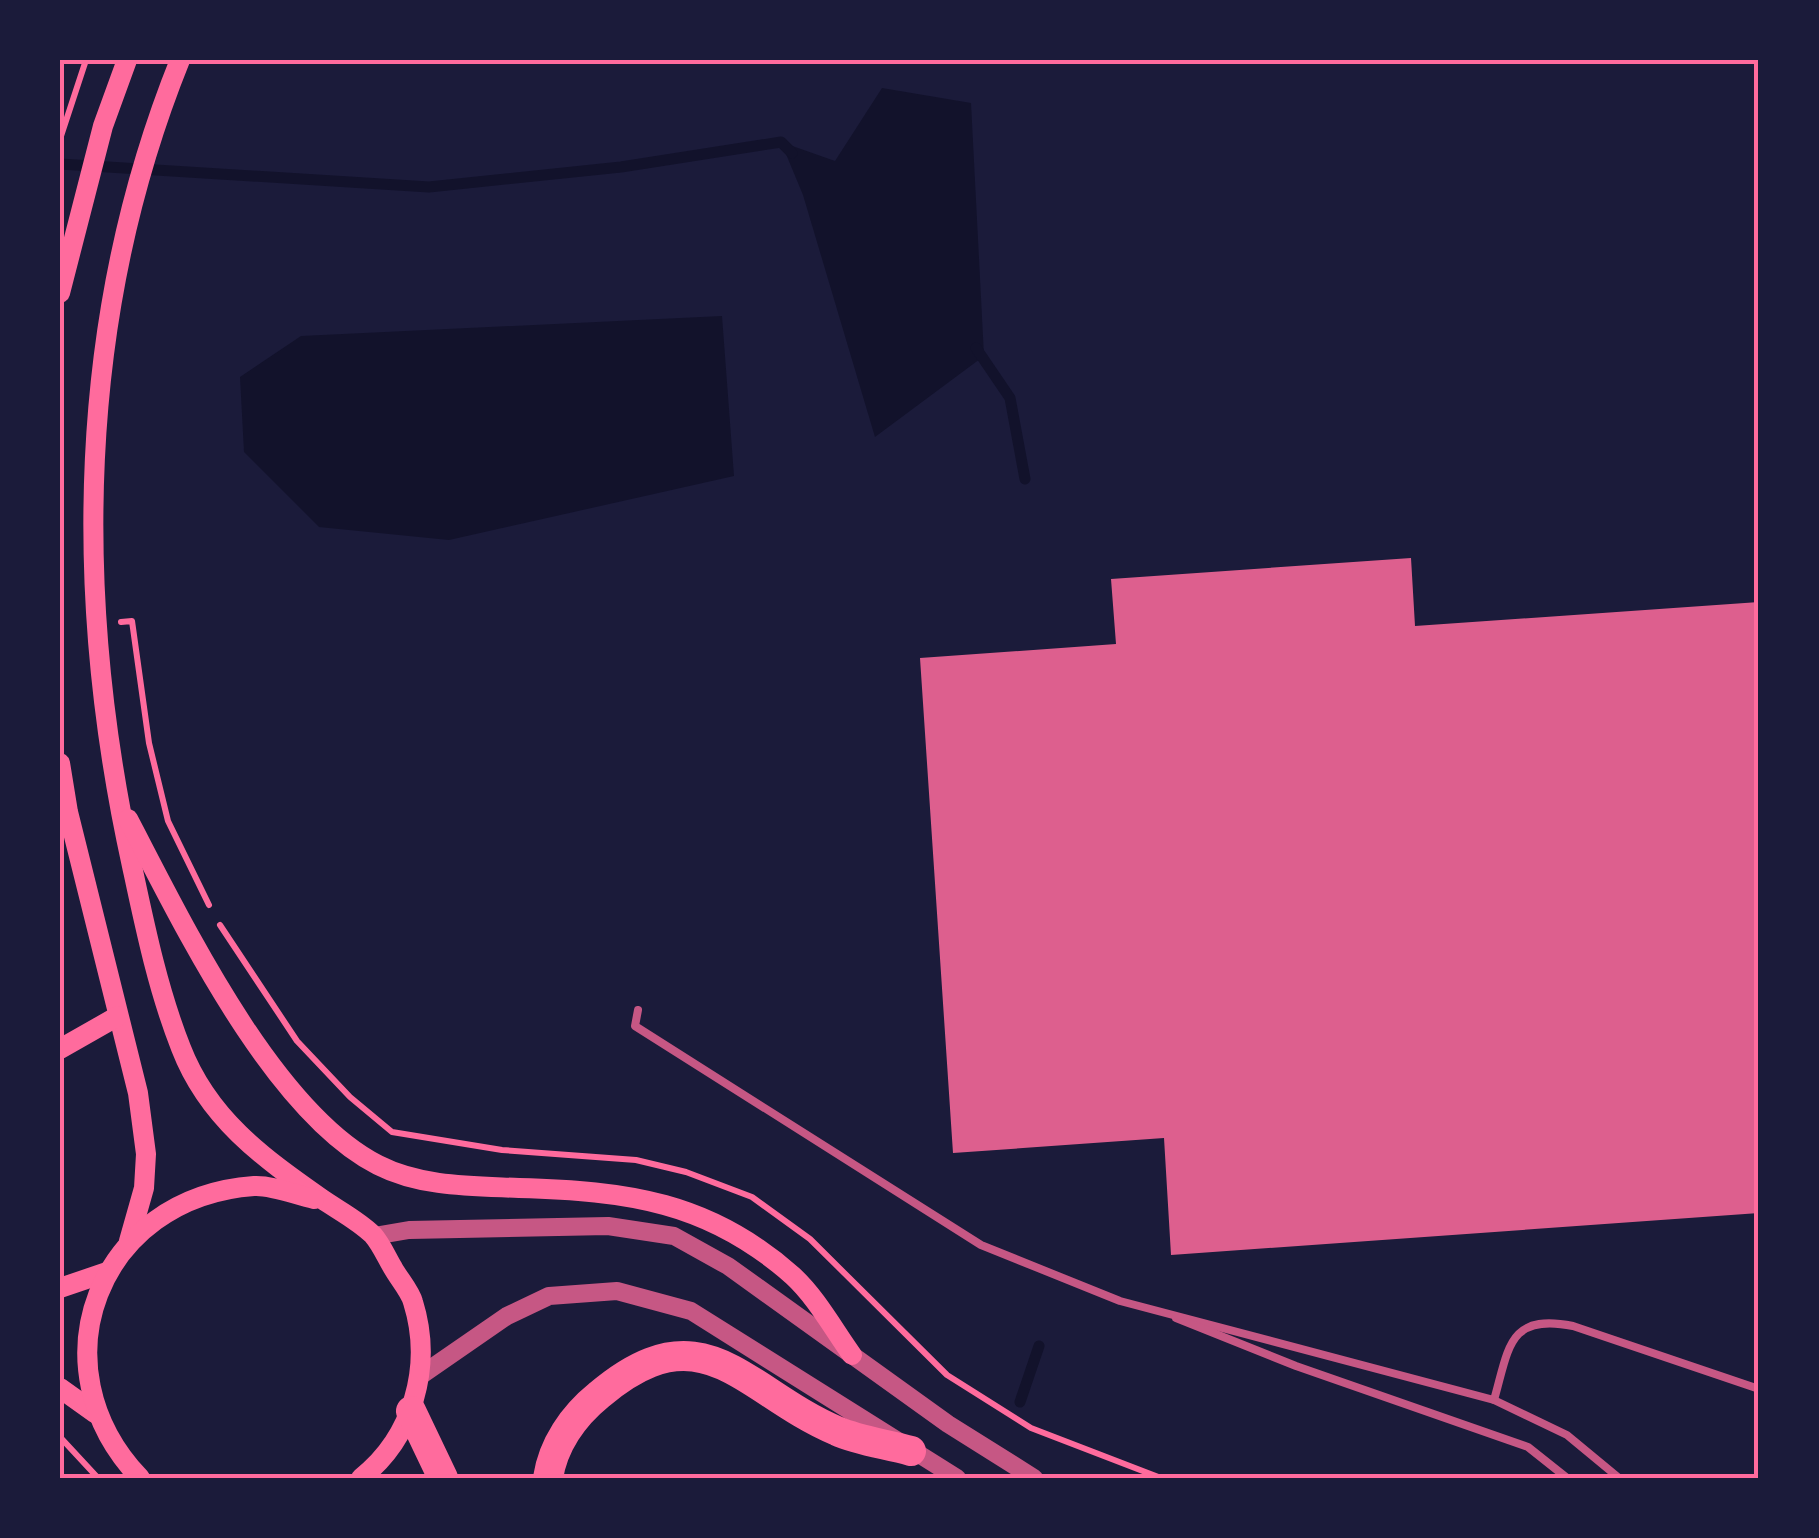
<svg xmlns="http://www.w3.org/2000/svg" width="1819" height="1538" viewBox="0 0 1819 1538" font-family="'Roboto Condensed',sans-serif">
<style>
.water{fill:#12122b}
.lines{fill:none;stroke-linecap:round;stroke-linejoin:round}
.stream{stroke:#12122b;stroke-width:11}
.building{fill:#dd5f8e}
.path{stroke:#ff6b9d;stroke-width:6}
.service{stroke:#c65784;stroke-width:8}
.tertiary{stroke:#c65784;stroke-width:18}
.secondary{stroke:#ff6b9d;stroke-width:20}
.motorway{stroke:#ff6b9d;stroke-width:30}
.neatline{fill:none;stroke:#ff6b9d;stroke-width:4}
</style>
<rect width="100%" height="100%" fill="#1b1b3a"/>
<g class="water">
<path d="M882 88 971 103 984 356 875 437 803 195 781 142 835 161Z"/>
<path d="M722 316 734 476 449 540 319 527 244 452 240 377 301 336Z"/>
</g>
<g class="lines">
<g class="stream">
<path d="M60 164 429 187 621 167 781 142 792 153"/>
<path d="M976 348 1010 398 1025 479"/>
<path d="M1020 1402 1039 1346"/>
</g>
</g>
<path class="building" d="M1411 558 1415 626 1759 602V1213L1171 1255 1164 1138 953 1153 920 658 1116 644 1111 579Z"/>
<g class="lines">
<g class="path">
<path d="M60 139 86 60"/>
<path d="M121 622 132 621 149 743 168 821 209 905"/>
<path d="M220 925 297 1041 350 1097 392 1132 502 1150 636 1160 686 1172 752 1197 810 1239 947 1375 1031 1428 1161 1478"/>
<path d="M60 1437 98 1478"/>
</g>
<g class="service">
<path d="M638 1010 635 1026 981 1245 1120 1301 1494 1400 1567 1435 1619 1478"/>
<path d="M1176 1318 1296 1366 1528 1447 1567 1478"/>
<path d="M1494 1400C1509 1348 1508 1313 1573 1326L1759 1389"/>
</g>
<g class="tertiary">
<path d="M374 1236 409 1230 608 1226 674 1236 728 1266 948 1424 1034 1478"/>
<path d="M420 1376 507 1316 549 1296 617 1291 691 1311 957 1478"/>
</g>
<g class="secondary">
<path d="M180 60C76 318 73 598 132 866 145 927 158 990 181 1048 208 1118 262 1157 322 1199 338 1210 359 1221 373 1235 381 1244 387 1258 393 1268 399 1279 410 1291 413 1302 433 1366 413 1437 361 1478"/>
<path d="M60 293 103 126 127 60"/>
<path d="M60 763 68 812 138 1093 146 1154 144 1188 129 1241"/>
<path d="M128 819C182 922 272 1111 378 1165 421 1187 472 1186 519 1188 626 1191 709 1201 793 1276 816 1297 834 1330 852 1355"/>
<path d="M60 1049 118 1016"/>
<path d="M60 1288 107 1272"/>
<path d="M60 1388 95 1413"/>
<path d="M140 1478C33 1366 98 1197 254 1186 272 1185 296 1195 314 1199"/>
</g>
<g class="motorway">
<path d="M411 1411 443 1478"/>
<path d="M548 1478C553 1445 573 1416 599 1395 704 1306 744 1392 837 1431 859 1441 887 1444 911 1451"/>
</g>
</g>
<rect width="1819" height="1538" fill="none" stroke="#1b1b3a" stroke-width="125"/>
<rect x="62" y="62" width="1694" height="1414" class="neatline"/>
</svg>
